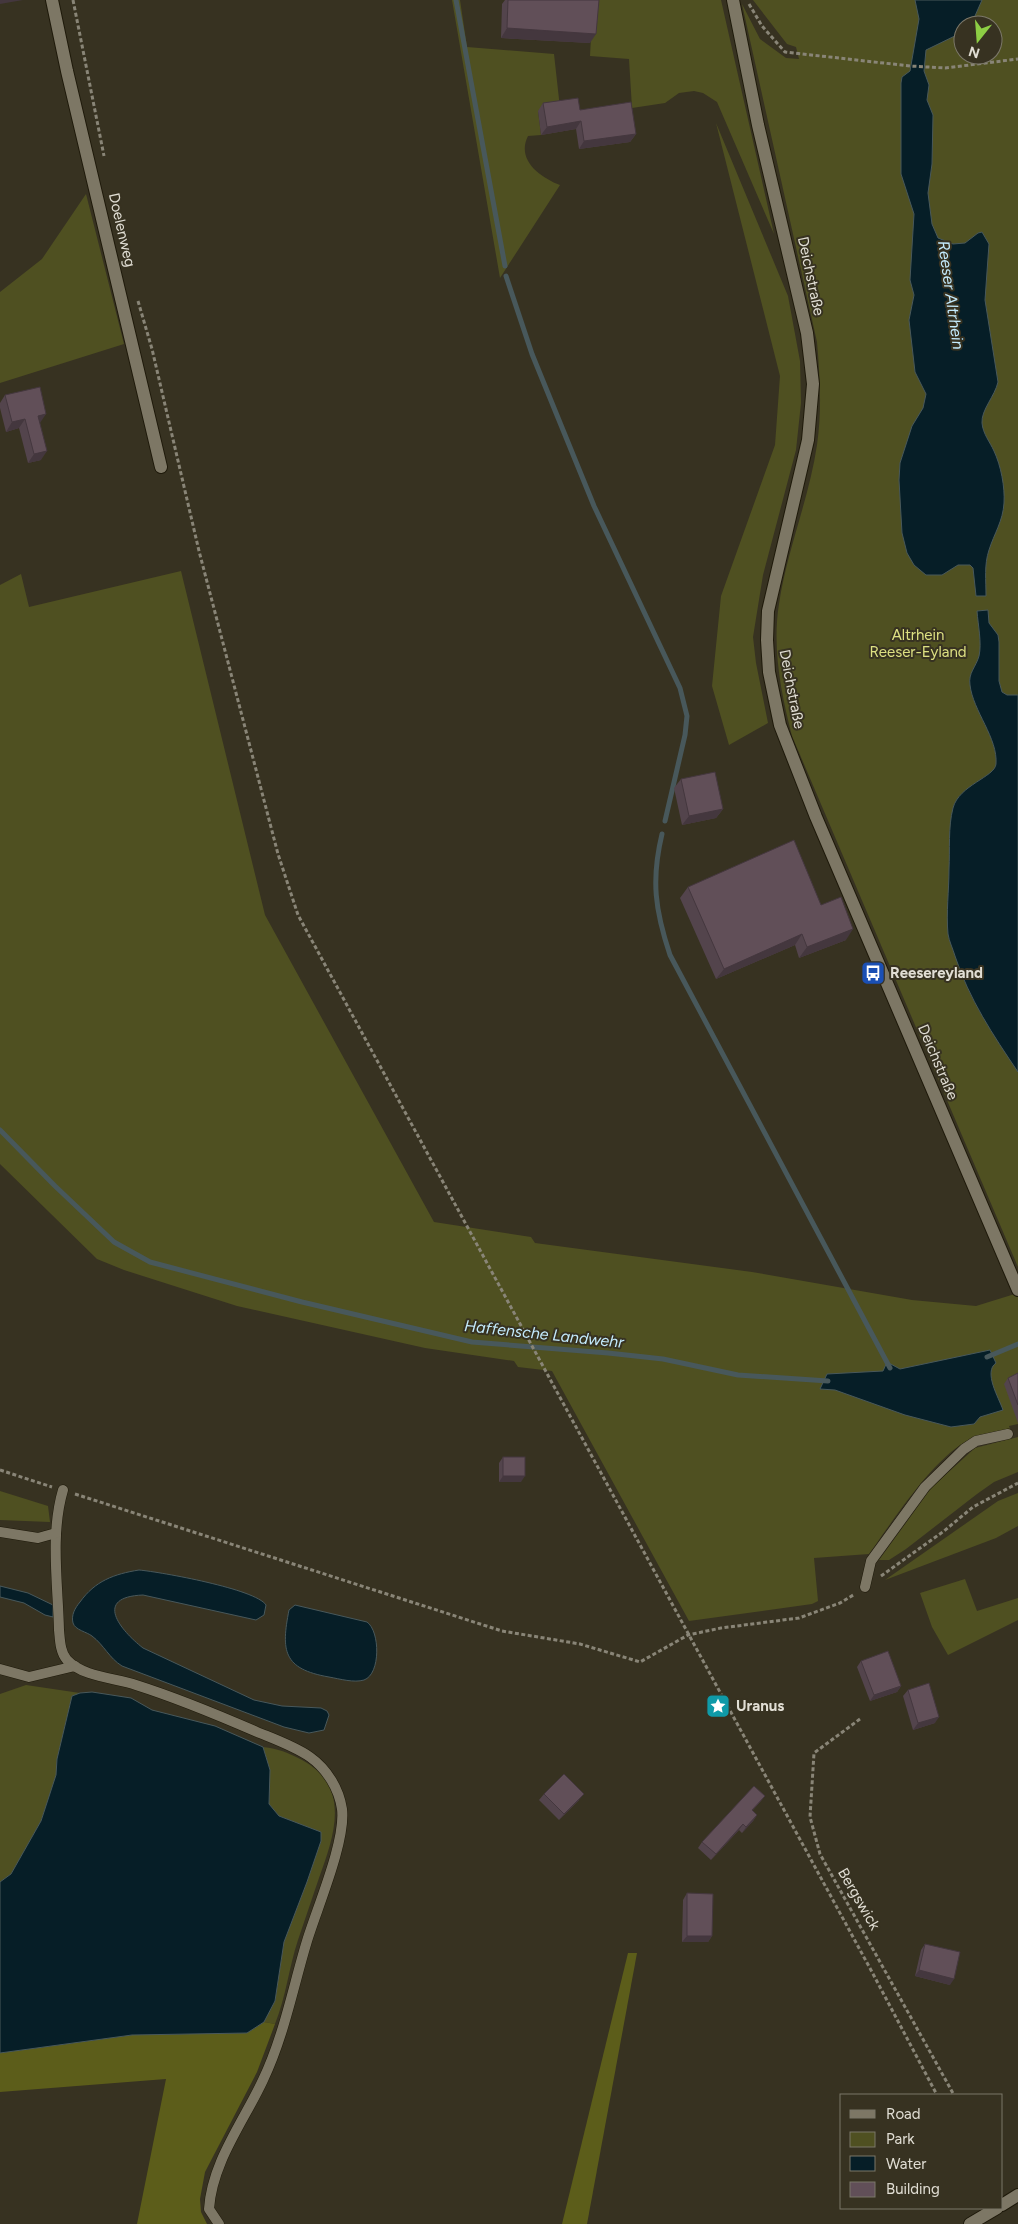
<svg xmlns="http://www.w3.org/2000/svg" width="1018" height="2224" viewBox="0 0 1018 2224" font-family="Figtree,sans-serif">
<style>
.green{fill:#4f5021;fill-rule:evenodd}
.forest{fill:#5c5d1a}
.water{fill:#061e27;stroke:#48585b}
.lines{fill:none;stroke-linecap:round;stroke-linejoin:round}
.stream{stroke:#48585b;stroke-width:5}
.service-casing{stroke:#1e190a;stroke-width:11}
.minor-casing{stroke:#1e190a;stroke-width:14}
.tertiary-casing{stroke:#1e190a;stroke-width:14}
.path{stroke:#898577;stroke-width:3;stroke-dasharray:4 2.5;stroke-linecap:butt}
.service{stroke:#7d7765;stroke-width:10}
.minor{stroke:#7d7765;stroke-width:12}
.tertiary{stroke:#7d7765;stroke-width:12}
.wall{fill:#53444c}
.shaded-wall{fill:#44373e}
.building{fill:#614f58;stroke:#44373e}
.labels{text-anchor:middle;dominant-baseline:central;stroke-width:4;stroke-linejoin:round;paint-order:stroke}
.street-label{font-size:15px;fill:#e1ded4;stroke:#373221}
.park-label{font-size:15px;fill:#dde082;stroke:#373221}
.poi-label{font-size:15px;font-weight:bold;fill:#e1ded4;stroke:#373221;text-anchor:start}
.water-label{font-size:16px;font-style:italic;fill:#c3eafc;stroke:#373221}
</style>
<rect width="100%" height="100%" fill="#373221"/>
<g class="green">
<path d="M452 0H460L467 47 554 54 560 108 538 111 541 135 528 136C516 160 540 177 560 185L500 278Z"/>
<path d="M593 0H721L774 234 717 102 703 93 694 91 679 93 665 103 632 108 629 59 590 56Z"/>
<path d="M753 0H1018V1267L792 736C781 693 772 648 779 604 787 550 809 499 817 445 822 410 820 377 817 342L742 4 760 39 786 58 799 59 796 47 787 44ZM963 25H993V55H963Z"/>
<path d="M716 123 788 296 800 361 801 403 796 450 763 575 753 637 756 663 768 723 729 745 712 686 721 596 775 445 780 376Z"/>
<path d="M86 194 124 344 0 383V292L42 259Z"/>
<path d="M181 571 265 915 434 1222 531 1237 535 1243 752 1272 912 1300 976 1306 1018 1293V1424L1009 1426 1010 1429C998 1431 984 1433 973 1438 936 1453 892 1522 869 1554L814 1558 818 1601 812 1604 689 1621 552 1371 518 1367 514 1361 425 1348 237 1306 124 1270 97 1259 0 1164V585L21 574 29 607Z"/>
<path d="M1018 1437V1472L994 1482 977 1494 906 1549 889 1560H879L932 1487 975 1448Z"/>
<path d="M0 1491 48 1506 50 1522 0 1520Z"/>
<path d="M1018 1493V1526L996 1538 885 1580 998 1501Z"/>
<path d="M965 1579 977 1611 1018 1598V1620L948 1655 932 1627 920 1593Z"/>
<path d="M26 1685 80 1693 72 1696 57 1759 56 1775 41 1821 11 1874 0 1882V1694Z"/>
<path d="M263 1747C279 1749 287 1752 302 1760 352 1787 334 1836 319 1878 312 1899 305 1919 298 1940 289 1967 286 1997 275 2024L264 2022 275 2001 284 1942 307 1882 321 1841V1833L279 1816 269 1804 270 1770Z"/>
</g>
<g class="forest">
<path d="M628 1953H637L587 2224H562Z"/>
<path d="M264 2022 275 2024 257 2072 205 2172 200 2199 201 2212 207 2224H137L166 2079 0 2092V2053L132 2035 247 2033Z"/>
</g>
<g class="water">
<path d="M915 0H982L971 25H963V32L926 50 924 71 929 85 927 100 933 115 932 164 928 193 932 224 938 238 953 244 965 243 978 233 982 232 989 244 985 300 998 382C995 396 981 410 982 423 983 434 990 442 994 451 1001 466 1005 487 1004 503 1003 521 994 534 989 550 984 565 986 580 986 596H976L973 568 970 565H958L942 575H926L914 565 907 553 902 533 899 480 900 463 912 426 923 408 926 394 915 372 909 320 914 295 910 280 914 214 901 174V83L902 77 910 71 919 19Z"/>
<path d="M988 610 989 623 998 635 999 642V681L1002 692 1007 695H1018V1072C993 1035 969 999 955 956 953 949 949 941 948 934 946 913 949 890 949 869 950 850 948 827 953 808 959 785 995 777 996 764 998 738 973 711 970 685 968 673 976 667 979 656 982 643 978 625 977 611Z"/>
<path d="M990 1350 996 1363C983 1372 999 1398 1003 1410L980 1417 974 1424 951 1427 905 1415 835 1390 820 1389 827 1374 883 1371 887 1362 900 1369Z"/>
<path d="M139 1570C161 1572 256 1589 266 1605L264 1615 256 1620 143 1595C93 1597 120 1630 143 1648L254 1700 282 1706 321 1708 327 1711 329 1715 324 1730 309 1733 284 1727 122 1666C109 1658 104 1645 92 1636 87 1632 75 1630 73 1623 71 1615 75 1608 80 1602 95 1581 114 1574 139 1570Z"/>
<path d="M0 1586 28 1593 53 1605V1617L45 1615 24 1603 0 1597Z"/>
<path d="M295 1605 367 1622C380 1631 381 1674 364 1680 354 1683 340 1679 329 1677 283 1669 281 1651 289 1610Z"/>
<path d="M92 1692 131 1698 152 1710 215 1726 263 1747 270 1770 269 1804 279 1816 321 1832V1841L307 1882 284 1942 275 2001 264 2022 247 2033 132 2035 0 2053V1882L11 1874 41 1821 56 1775 57 1759 72 1696 80 1693Z"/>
</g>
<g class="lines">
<g class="stream">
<path d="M456 0 505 266"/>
<path d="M506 276 532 354 594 506 680 688 687 716 685 735 665 821"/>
<path d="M662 834C651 880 655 910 670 955L890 1368"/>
<path d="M0 1130 55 1186 114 1242 150 1262 302 1302 472 1342 608 1353 663 1359 738 1375 828 1381"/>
<path d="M987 1357 1018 1344"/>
</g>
<g class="service-casing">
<g id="service">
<path d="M63 1490C50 1534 58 1585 59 1630 60 1640 60 1652 67 1660 83 1677 115 1678 136 1685 177 1698 218 1715 257 1732 274 1739 294 1746 310 1757 327 1769 339 1789 342 1809 346 1841 317 1908 307 1941 293 1987 284 2036 263 2080 244 2121 212 2162 209 2209L219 2224"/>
<path d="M0 1532 38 1538 56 1533"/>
<path d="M865 1587 871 1561 925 1487 964 1449 976 1441 1008 1434"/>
<path d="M0 1669 29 1677 75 1666"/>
</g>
</g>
<g class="minor-casing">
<g id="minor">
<path d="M52 0 67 71 161 467"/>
<path d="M1002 2205 1018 2195"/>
<path d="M970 2224 997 2208"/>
</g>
</g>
<g class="tertiary-casing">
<path id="tertiary" d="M733 0 758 125 807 333 813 384 808 440 768 611 767 640 769 672 780 725 816 817 1018 1290"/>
</g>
<g class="path">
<path d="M73 0 104 156"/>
<path d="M749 4 762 26 785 52 910 66 945 68 1018 59"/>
<path d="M138 301 152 349 199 551 278 854 298 915 872 1972 937 2095"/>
<path d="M0 1470 52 1487"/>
<path d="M75 1494 502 1631 580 1644 640 1662 688 1635 721 1628 799 1618 840 1603 855 1594"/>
<path d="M881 1576 944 1531 973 1507 1018 1483"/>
<path d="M860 1719 814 1753 810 1817 820 1854 954 2095"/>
</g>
<use href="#service" class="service"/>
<use href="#minor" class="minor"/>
<use href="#tertiary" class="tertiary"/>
</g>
<g class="wall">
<path d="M505 0H599L590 43 501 38 502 4Z"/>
<path d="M543 103 580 110 636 134 630 142 579 149 576 129 541 135 538 111Z"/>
<path d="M5 395 40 423 41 460 28 463 19 428 6 432 0 408V403Z"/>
<path d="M681 779 723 809 716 818 682 825 674 788Z"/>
<path d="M688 887 821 905 846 940 799 958 795 945 716 979 680 898Z"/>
<path d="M1018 1373V1423L1004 1384 1008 1378Z"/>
<path d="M503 1457 521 1482H499V1463Z"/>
<path d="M861 1661 901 1686 897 1692 870 1701 857 1667Z"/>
<path d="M908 1690 935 1723 913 1730 903 1696Z"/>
<path d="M544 1794 579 1800 559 1820 539 1800Z"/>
<path d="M765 1796 760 1802 752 1811 757 1815 753 1821 742 1833 739 1830 711 1860 698 1848 702 1842Z"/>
<path d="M687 1893 712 1936 708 1942H682L683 1900Z"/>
<path d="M925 1944 950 1985 915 1976 921 1950Z"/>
</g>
<g class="shaded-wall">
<path d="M0 0H23L0 4Z"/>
<path d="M507 28 596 34 590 43 501 38Z"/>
<path d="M581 121 576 129 541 135 547 127Z"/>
<path d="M636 134 630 142 579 149 584 141Z"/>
<path d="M46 414 40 423 38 416Z"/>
<path d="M25 419 19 428 6 432 12 422Z"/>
<path d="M47 451 41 460 28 463 34 454Z"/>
<path d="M723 809 716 818 682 825 689 816Z"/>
<path d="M853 929 846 940 799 958 807 947Z"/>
<path d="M802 934 795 945 716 979 724 969Z"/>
<path d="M503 1476H525L521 1482H499Z"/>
<path d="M901 1686 897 1692 870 1701 874 1695Z"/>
<path d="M939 1717 935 1723 913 1730 918 1723Z"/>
<path d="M584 1794 579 1800 559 1820 564 1814Z"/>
<path d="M757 1815 753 1821 742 1833 746 1827Z"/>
<path d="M743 1824 739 1830 711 1860 716 1854Z"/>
<path d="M687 1936H712L708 1942H682Z"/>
<path d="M919 1970 954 1979 950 1985 915 1976Z"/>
</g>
<g class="building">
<path d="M508 0H599L596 34 507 28Z"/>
<path d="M578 98 580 110 631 102 636 134 584 141 581 121 547 127 543 103Z"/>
<path d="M40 387 46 414 38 416 47 451 34 454 25 419 12 422 5 395Z"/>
<path d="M715 772 723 809 689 816 681 779Z"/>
<path d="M794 840 821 905 841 897 853 929 807 947 802 934 724 969 688 887Z"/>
<path d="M1018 1373V1405L1008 1378Z"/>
<rect x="503" y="1457" width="22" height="19"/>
<path d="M888 1651 901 1686 874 1695 861 1661Z"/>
<path d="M929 1683 939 1717 918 1723 908 1690Z"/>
<path d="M564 1774 584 1794 564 1814 544 1794Z"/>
<path d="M754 1786 765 1796 752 1810 757 1815 746 1827 743 1824 716 1854 702 1842Z"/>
<path d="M687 1893 713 1894 712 1936H687Z"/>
<path d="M925 1944 960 1952 954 1979 919 1970Z"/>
</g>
<defs>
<g id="bus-square" transform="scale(1.25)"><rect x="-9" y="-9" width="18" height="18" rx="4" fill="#1a4fb4" stroke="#373221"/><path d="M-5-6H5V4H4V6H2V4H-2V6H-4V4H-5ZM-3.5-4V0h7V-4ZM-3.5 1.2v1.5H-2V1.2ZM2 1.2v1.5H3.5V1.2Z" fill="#fff"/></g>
<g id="sight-square" transform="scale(1.25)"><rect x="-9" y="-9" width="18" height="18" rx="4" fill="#0f9aa8" stroke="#373221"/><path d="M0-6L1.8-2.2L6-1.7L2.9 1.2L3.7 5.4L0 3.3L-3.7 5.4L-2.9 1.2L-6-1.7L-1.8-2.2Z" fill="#fff"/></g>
</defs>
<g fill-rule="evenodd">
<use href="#bus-square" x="873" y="973"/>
<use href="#sight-square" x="718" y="1706"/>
</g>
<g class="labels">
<g class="street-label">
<text transform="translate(122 230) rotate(77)">Doelenweg</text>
<text transform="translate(811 276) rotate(78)">Deichstraße</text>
<text transform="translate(792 689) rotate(79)">Deichstraße</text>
<text transform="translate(938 1062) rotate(67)">Deichstraße</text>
<text transform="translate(859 1899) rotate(60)">Bergswick</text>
</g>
<g class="park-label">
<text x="918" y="635">Altrhein<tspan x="918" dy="17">Reeser-Eyland</tspan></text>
</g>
<g class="poi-label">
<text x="890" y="973">Reesereyland</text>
<text x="736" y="1706">Uranus</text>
</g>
<g class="water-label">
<text transform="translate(951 295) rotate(82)">Reeser Altrhein</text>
<text transform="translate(544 1334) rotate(6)">Haffensche Landwehr</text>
</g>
</g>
<rect x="840" y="2094" width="162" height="115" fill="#373221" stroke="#7b7769"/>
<rect x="850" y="2110" width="25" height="8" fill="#7d7765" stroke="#7b7769"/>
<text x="886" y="2119" font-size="15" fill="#e1ded4">Road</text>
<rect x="850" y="2132" width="25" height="15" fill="#4f5021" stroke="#7b7769"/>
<text x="886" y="2144" font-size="15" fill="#e1ded4">Park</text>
<rect x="850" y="2156" width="25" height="15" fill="#061e27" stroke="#7b7769"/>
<text x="886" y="2169" font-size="15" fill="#e1ded4">Water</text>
<rect x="850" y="2182" width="25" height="15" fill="#614f58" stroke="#7b7769"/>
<text x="886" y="2194" font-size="15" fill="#e1ded4">Building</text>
<g transform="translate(978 40) rotate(197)"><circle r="24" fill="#373221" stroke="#7b7769"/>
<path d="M0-4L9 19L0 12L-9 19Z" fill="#8dce44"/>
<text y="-8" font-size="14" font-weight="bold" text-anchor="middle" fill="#e1ded4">N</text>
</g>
</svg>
